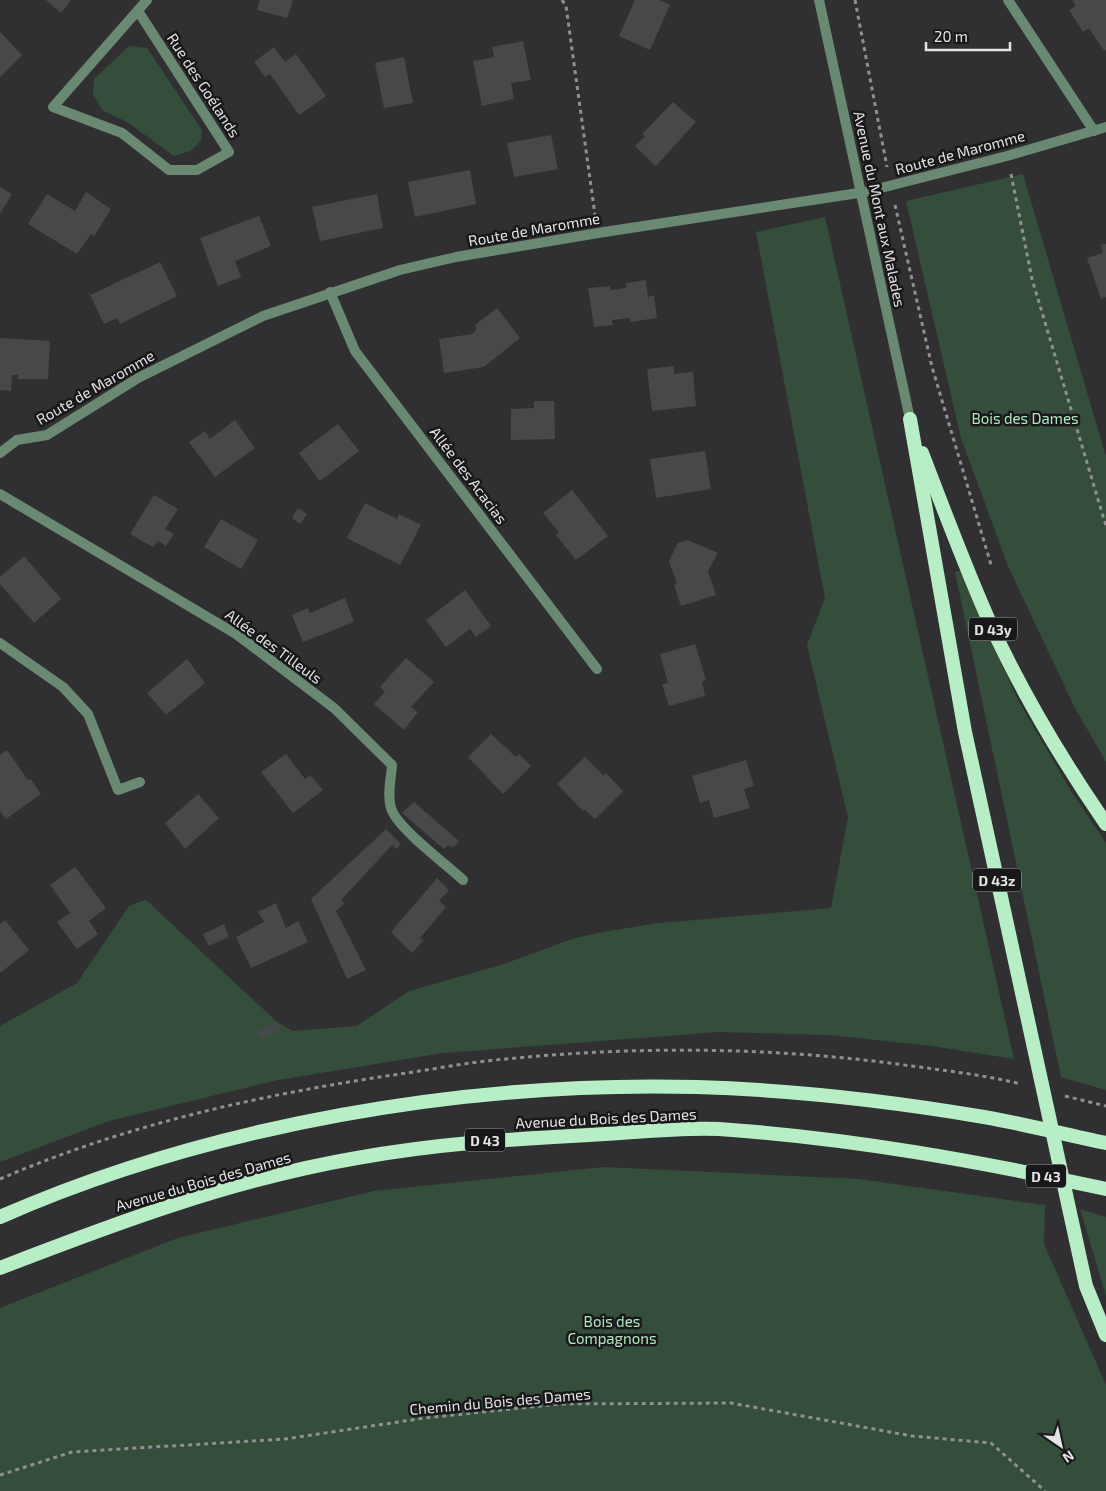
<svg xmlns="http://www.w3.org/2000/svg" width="1106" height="1491" viewBox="0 0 1106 1491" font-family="'Exo 2',sans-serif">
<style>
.green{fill:#354e3c}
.building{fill:#48484b}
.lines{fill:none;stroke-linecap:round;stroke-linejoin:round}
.path{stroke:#908f92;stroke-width:3;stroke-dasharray:4 4;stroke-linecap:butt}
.service{stroke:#6a8972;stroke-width:10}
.minor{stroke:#6a8972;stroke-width:10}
.tertiary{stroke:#6a8972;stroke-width:10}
.trunk{stroke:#b8eec5;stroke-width:14}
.labels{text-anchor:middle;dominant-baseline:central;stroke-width:5;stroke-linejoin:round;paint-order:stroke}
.shield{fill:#18181a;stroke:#a6a5a8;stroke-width:1}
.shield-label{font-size:14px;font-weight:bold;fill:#e3e2e5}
.street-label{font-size:15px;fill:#e3e2e5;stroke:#18181a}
.park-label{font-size:15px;fill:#b0e7be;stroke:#18181a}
</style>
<rect width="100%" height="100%" fill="#303033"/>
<g class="green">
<path d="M129 46 147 48 202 130 201 141 190 151 174 156 127 122 102 110 93 94 94 79Z"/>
<path d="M1023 174 1106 457V762L1074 706 1008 566 961 438 906 201Z"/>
<path d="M825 217 1014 1059 932 1046 830 1035 719 1032 443 1053 278 1080 109 1121 0 1162V1026L77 983 129 906 146 900 277 1022 293 1031 357 1026 409 991 504 964 572 939 602 932 660 923 831 908 848 817 807 645 825 598 756 232Z"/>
<path d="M966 570 988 635 1019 702 1071 791 1106 843V1090L1061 1077 955 572Z"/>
<path d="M604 1167 858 1179 1045 1205 1044 1244 1106 1385V1491H0V1308L178 1238 374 1191Z"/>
<path d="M1080 1209 1106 1217V1296Z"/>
</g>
<g class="building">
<path d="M46 0H71L61 13Z"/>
<path d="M260 0H293L287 18 257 10Z"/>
<path d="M635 0H659L670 5 650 50 619 36Z"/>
<path d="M1072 0H1106V50L1104 51 1089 28 1083 32 1069 10 1076 6Z"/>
<path d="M0 32 22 55 0 77Z"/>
<path d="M523 41 531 80 511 83 514 99 482 106 473 61 494 57 492 47Z"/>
<path d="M274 47 285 62 296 54 326 96 299 115 270 74 265 77 254 62Z"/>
<path d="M404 57 413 103 384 108 375 63Z"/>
<path d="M673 102 696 122 656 166 635 146 645 136 642 134Z"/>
<path d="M551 135 558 169 514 177 507 143Z"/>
<path d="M470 170 476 204 415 217 408 182Z"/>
<path d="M0 187 12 194 0 214Z"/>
<path d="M86 192 111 209 94 236 91 234 77 254 28 224 47 194 75 211Z"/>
<path d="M377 194 383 228 320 241 312 207Z"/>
<path d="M259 216 271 246 235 261 241 277 218 286 200 238Z"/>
<path d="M1106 244V297L1101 299 1087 258 1103 253 1101 245Z"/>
<path d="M160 262 177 296 120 324 117 318 104 324 90 295Z"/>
<path d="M646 280 648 297 654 295 657 318 630 322V318L612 320 613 325 594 327 588 288 610 286 611 290 626 288V283Z"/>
<path d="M497 308 520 338 484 367 444 373 439 339 472 334 477 329 475 325Z"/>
<path d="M0 338 50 341 48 379H18V375H12L11 391 0 390Z"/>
<path d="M674 366V374L693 372 696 406 652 411 647 369Z"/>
<path d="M534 401H554L555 439 511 440V409L534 408Z"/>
<path d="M235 420 255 448 215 477 189 442 205 431 210 439Z"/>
<path d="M338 424 359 451 320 481 299 453Z"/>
<path d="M705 451 711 489 656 498 650 459Z"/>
<path d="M572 490 608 536 576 560 556 535 559 532 543 513Z"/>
<path d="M154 495 178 509 165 529 174 534 166 546 158 541 153 547 130 534Z"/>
<path d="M365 503 397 519 399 514 421 525 400 565 347 538Z"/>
<path d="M298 508 307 514 300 524 292 518Z"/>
<path d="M221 519 258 540 241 569 204 547Z"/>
<path d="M687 540 718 553 708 571 716 595 681 606 674 585 677 584 669 561 678 543Z"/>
<path d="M24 556 61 599 34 623 0 584V577Z"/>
<path d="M465 590 491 626 476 637 470 629 446 647 426 620Z"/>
<path d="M345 598 354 622 303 642 292 615 308 608 310 613Z"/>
<path d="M695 644 706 680 702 682 705 696 669 706 662 684 668 683 660 654Z"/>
<path d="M406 658 434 682 411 707 418 712 404 730 374 704 385 692 380 687Z"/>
<path d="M187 659 205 683 166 715 147 693Z"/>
<path d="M491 734 516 757 519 754 531 766 503 794 468 757Z"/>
<path d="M7 750 28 780 31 779 41 794 6 819 0 811V755Z"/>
<path d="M286 754 305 779 310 775 323 790 293 813 261 772Z"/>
<path d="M585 757 604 776 606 773 623 791 595 819 584 809 583 811 557 784Z"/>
<path d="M746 760 754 786 744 789 750 808 714 818 709 800 700 803 692 776Z"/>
<path d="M198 794 219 818 185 849 165 823Z"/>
<path d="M414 802 459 841 454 847 447 846 444 849 402 813Z"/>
<path d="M386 829 401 844 397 849 392 845 341 900 345 903 336 911 366 970 347 979 311 899Z"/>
<path d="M75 867 106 908 89 921 98 934 77 949 57 922 70 913 50 885Z"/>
<path d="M437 878 449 890 439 901 446 907 420 938 424 940 412 953 391 932Z"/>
<path d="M276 903 286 928 298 921 308 942 251 968 236 937 264 922 258 912Z"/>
<path d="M5 920 29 950 0 973V924Z"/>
<path d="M224 924 229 937 209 946 203 934Z"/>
<path d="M277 1022 281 1030 260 1039 257 1031Z"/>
</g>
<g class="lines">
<g class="path">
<path d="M562 0 566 6 595 215"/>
<path d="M855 0 887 167"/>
<path d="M1011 174 1032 279 1106 526"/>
<path d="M895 205 932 367 992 568"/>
<path d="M1065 1096 1106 1106"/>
<path d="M0 1179C125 1125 259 1095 393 1075 430 1070 468 1062 506 1059 636 1046 768 1047 897 1064 939 1070 980 1074 1021 1084"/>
<path d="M0 1475 72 1452 285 1439 425 1418 560 1404 731 1403 912 1436 991 1443 1045 1491"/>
</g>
<path class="service" d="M1008 0 1094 131"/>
<g class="minor">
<path d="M138 11 229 152 197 170H169L122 133 53 107 147 0"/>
<path d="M330 292 355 351 597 669"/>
<path d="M0 453 17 440 47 435 138 378 263 316 400 270 456 257 598 233 865 192 1007 156 1106 127"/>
<path d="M0 494 236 634 334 708 392 765C391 779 387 795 391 808 396 827 447 865 463 880"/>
<path d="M0 643 63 687 88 714 118 790 140 782"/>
</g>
<path class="tertiary" d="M819 0 910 419"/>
<g class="trunk">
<path d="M910 419 965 732 1086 1286 1106 1335"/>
<path d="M922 453C944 510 965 567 990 623 1022 693 1062 760 1106 824"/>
<path d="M0 1217C211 1124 467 1081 697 1087 792 1090 890 1101 984 1117 1025 1124 1066 1135 1106 1143"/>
<path d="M0 1268C116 1223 234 1179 357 1158 434 1144 511 1139 589 1135 630 1133 679 1127 719 1129 850 1138 978 1161 1106 1189"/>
</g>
</g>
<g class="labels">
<g class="shield">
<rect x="969" y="617.5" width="48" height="23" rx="4"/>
<rect x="973" y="868.5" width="48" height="23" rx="4"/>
<rect x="465" y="1128.5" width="40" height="23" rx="4"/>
<rect x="1026" y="1164.5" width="40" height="23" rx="4"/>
</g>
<g class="shield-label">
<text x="993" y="629">D 43y</text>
<text x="997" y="880">D 43z</text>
<text x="485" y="1140">D 43</text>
<text x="1046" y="1176">D 43</text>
</g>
<g class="street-label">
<text transform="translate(204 85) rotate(57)">Rue des Goélands</text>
<text transform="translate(960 152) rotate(-15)">Route de Maromme</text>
<text transform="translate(880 209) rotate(78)">Avenue du Mont aux Malades</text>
<text transform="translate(534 229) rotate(-10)">Route de Maromme</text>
<text transform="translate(95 387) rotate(-30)">Route de Maromme</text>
<text transform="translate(469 475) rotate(53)">Allée des Acacias</text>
<text transform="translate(274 646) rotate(36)">Allée des Tilleuls</text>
<text transform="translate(606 1118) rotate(-3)">Avenue du Bois des Dames</text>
<text transform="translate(203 1181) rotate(-16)">Avenue du Bois des Dames</text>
<text transform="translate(500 1401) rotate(-5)">Chemin du Bois des Dames</text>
</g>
<g class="park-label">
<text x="1025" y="418">Bois des Dames</text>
<text x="612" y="1321">Bois des<tspan x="612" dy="17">Compagnons</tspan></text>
</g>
</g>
<g transform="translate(1061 1446) rotate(146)" stroke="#18181a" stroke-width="4" paint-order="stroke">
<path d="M0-4L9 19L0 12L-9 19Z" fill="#e3e2e5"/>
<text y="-8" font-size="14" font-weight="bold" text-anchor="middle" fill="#e3e2e5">N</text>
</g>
<path d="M926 42v8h84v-8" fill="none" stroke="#e3e2e5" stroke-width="2.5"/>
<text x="934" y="42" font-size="15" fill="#e3e2e5" stroke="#18181a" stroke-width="4" paint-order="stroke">20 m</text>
</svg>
